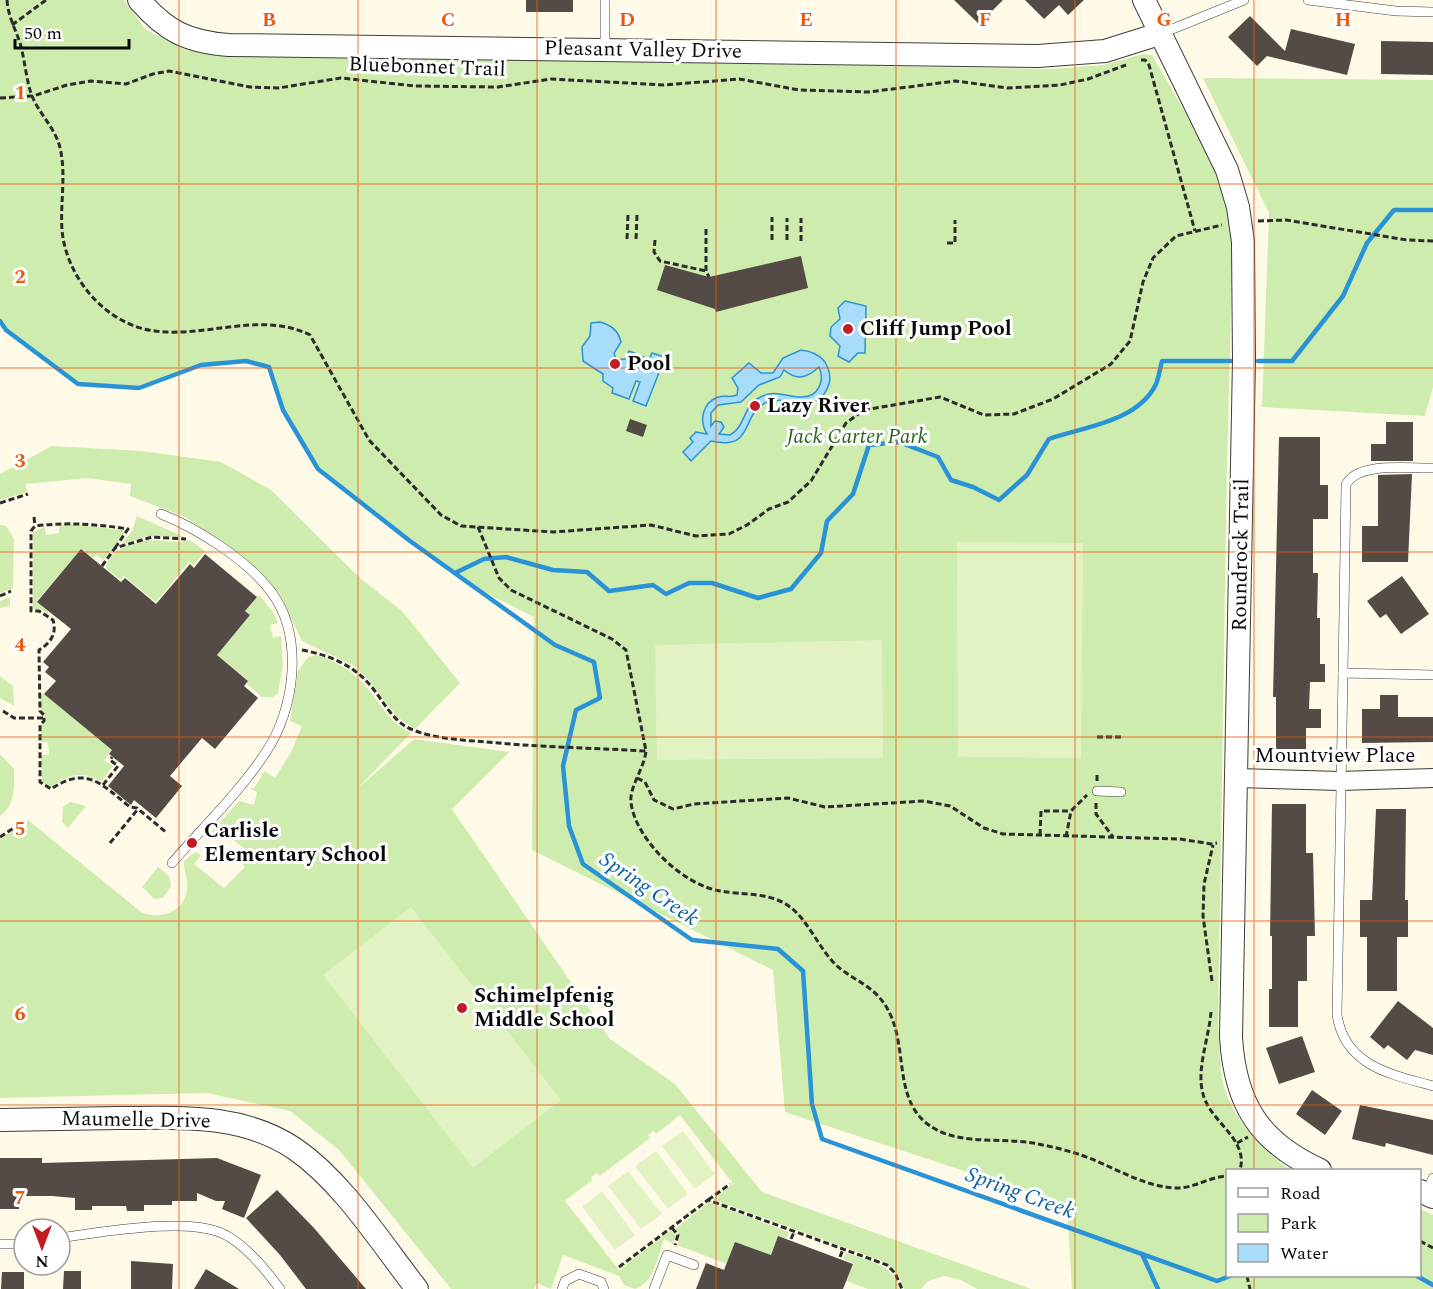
<svg xmlns="http://www.w3.org/2000/svg" width="1433" height="1289" viewBox="0 0 1433 1289" font-family="Spectral,serif">
<style>
.green{fill:#cfecaf}
.pitch{fill:#e2f2c2}
.water{fill:#a8dcfb;stroke:#2a93d7;stroke-width:1.5;fill-rule:evenodd}
.lines{fill:none;stroke-linecap:round;stroke-linejoin:round}
.stream{stroke:#2a93d7;stroke-width:4.5}
.building{fill:#544b46}
.service-casing{stroke:#3d3d3d;stroke-width:10}
.minor-casing{stroke:#3d3d3d;stroke-width:20}
.tertiary-casing{stroke:#3d3d3d;stroke-width:24}
.path{stroke:#2c2c2c;stroke-width:3;stroke-dasharray:6 3;stroke-linecap:butt}
.service{stroke:#fff;stroke-width:9}
.minor{stroke:#fff;stroke-width:18}
.tertiary{stroke:#fff;stroke-width:22}
.grid{fill:none;stroke:#e8590c;stroke-width:1.5;stroke-opacity:0.55}
.poi-dot{fill:#c31a23;stroke:#fff;stroke-width:2}
.labels{text-anchor:middle;dominant-baseline:central;stroke-width:6;stroke-linejoin:round;paint-order:stroke}
.street-label{font-size:21px;fill:#0a0a0a;stroke:#fff}
.poi-label{font-size:21px;font-weight:bold;fill:#0a0a0a;stroke:#fff;text-anchor:start}
.park-label{font-size:21px;font-style:italic;fill:#286517;stroke:#fff}
.water-label{font-size:22px;font-style:italic;fill:#0c62a3;stroke:#fff}
.grid-label{font-size:20px;text-anchor:middle;font-weight:bold;fill:#e8590c;stroke:#fff;stroke-width:6;stroke-linejoin:round;paint-order:stroke}
</style>
<rect width="100%" height="100%" fill="#fffae8"/>
<g class="green">
<path d="M0 0H124L145 29 185 50 221 55 1052 69 1103 65 1143 54 1152 55 1203 143 1226 192 1233 233 1227 466 1218 1026C1220 1045 1219 1068 1224 1087 1235 1122 1261 1148 1290 1170H1228V1276H1420V1209L1433 1215V1289H1072L1067 1205 785 1112 773 970 532 850 534 617 472 586 318 469 283 410 269 367 246 361 201 365 139 388 78 384 6 330 0 321Z"/>
<path d="M1203 78 1433 80V387L1425 416 1262 407 1269 213Z"/>
<path d="M52 446 142 451 221 462 271 490 360 578 402 611 460 683 415 729 397 717 368 679 354 666 302 641 279 593 243 556 185 517 130 496 131 484 87 478 26 484 27 492 0 500V474Z"/>
<path d="M137 516 184 537 147 536 121 545 132 531Z"/>
<path d="M71 524 123 530 124 534 103 560 96 555 93 558 81 549 37 601 49 612 47 614 41 609H33V532L45 527 46 535 59 533V525Z"/>
<path d="M0 525 6 526 14 539 13 588 0 593Z"/>
<path d="M151 540 179 542 190 540 205 551 194 565 189 562 156 602 124 576 121 580 106 568C107 550 134 542 151 540Z"/>
<path d="M259 595 273 612 278 623 270 625 273 638 281 636 283 665 278 693 273 697H262L246 683 248 680 217 655 250 615 245 611Z"/>
<path d="M10 597V606L0 608V676L13 686 14 706 0 698V601Z"/>
<path d="M316 655C337 661 354 672 368 689 381 705 391 724 411 733L357 789 414 739 509 752 452 809 610 1039 675 1084 762 1192 1031 1289H977L961 1280 944 1276 928 1281 921 1289H904L900 1278 887 1263 712 1199 733 1184 680 1115 656 1134 653 1131 648 1135 650 1138 600 1176 597 1173 591 1177 592 1180 565 1201 619 1270 671 1230 676 1235 673 1244 664 1239C658 1256 654 1283 635 1289L624 1285 619 1276 563 1255 551 1289 537 1283 534 1289H451L339 1150 290 1111 207 1093 0 1098V839L28 820 141 912C161 921 187 911 187 886 188 877 183 870 184 861L195 852 201 855 194 864 224 888 245 867 243 865 251 854 222 831 213 839 212 831 239 801 254 805 257 792 249 788H254L265 771 275 778 291 752 302 726 290 721 298 671 308 657Z"/>
<path d="M44 694 112 750 104 760 113 766 101 781C81 771 68 774 50 788L42 781 41 755H49L48 742H41V725L45 721V715L41 710 40 696Z"/>
<path d="M0 754 14 769C14 787 16 805 0 816Z"/>
<path d="M70 802 86 806 68 828 62 822 63 807Z"/>
<path d="M158 867 169 876 171 886 163 898 154 899 142 887Z"/>
<path d="M709 1202 789 1232 787 1238 778 1237 771 1255 735 1242 727 1264 677 1245 680 1235 675 1229Z"/>
<path d="M846 1253C867 1260 893 1264 900 1289H868L846 1281 854 1263 843 1259Z"/>
</g>
<g class="pitch">
<path d="M957 542 1083 543 1081 758 958 757Z"/>
<path d="M882 640 883 758 657 760 655 645Z"/>
<path d="M411 907 561 1100 473 1168 323 975Z"/>
<path d="M683 1131 715 1174 695 1189 662 1146Z"/>
<path d="M656 1151 688 1194 668 1209 635 1166Z"/>
<path d="M628 1171 662 1214 641 1229 608 1186Z"/>
<path d="M602 1191 635 1235 615 1250 582 1207Z"/>
</g>
<g class="water">
<path d="M845 301 866 306 865 353H858L849 362 838 356 840 346 830 336 831 327 840 319 838 308Z"/>
<path d="M600 322C611 325 618 330 621 342L614 353 616 360 625 359 629 351 644 357 642 363 647 364 652 353 665 357 646 406 633 401 640 382 636 381 629 399 612 393 613 388 603 381V374L583 361 582 347 590 336 591 323Z"/>
<path d="M801 350C811 351 819 354 825 362 829 369 831 377 829 384 817 420 787 392 765 403 740 416 755 451 711 441L691 461 683 452 693 442 690 438 696 432 707 434C699 421 702 403 718 397 725 395 731 398 737 395L738 388 732 378 749 363 761 373H773L783 358ZM819 367C825 380 819 397 802 397 785 397 774 388 757 399 743 408 745 427 730 435L719 434 724 427 721 422 715 421 711 426V413L718 405 741 402 759 385 780 377 784 370C797 381 807 378 819 367Z"/>
</g>
<g class="lines">
<g class="stream">
<path d="M0 321 6 330 78 384 139 388 201 365 246 361 269 367 283 410 318 469 410 541 555 645 594 662 600 698 576 710 563 766 569 826 583 864 692 940 778 949 803 971 812 1104 822 1139 1217 1281 1230 1276"/>
<path d="M1258 361H1292L1343 296 1367 243 1394 210H1433"/>
<path d="M455 573 484 559 506 557 553 570 587 572 609 591 653 585 666 594 689 583H712L758 598 791 589 821 553 827 521 853 494 869 445 899 442 938 457 951 480 973 487 999 500 1027 475 1049 439C1083 427 1138 422 1156 384 1159 377 1160 368 1162 361H1231"/>
<path d="M1142 1254 1158 1289"/>
<path d="M1417 1276 1433 1285"/>
</g>
</g>
<g class="building">
<rect x="526" y="0" width="47" height="12"/>
<path d="M954 0H1003L979 24Z"/>
<path d="M1025 0H1084L1068 15 1059 5 1044 19Z"/>
<path d="M1250 16 1285 51 1291 29 1355 44 1347 75 1267 56 1257 66 1228 37Z"/>
<path d="M1381 41 1433 42V75L1381 74Z"/>
<path d="M801 256 808 288 716 312 715 309 657 290 665 265 709 277Z"/>
<path d="M630 419 647 425 643 437 626 431Z"/>
<path d="M1386 422H1413V461H1371V444H1386Z"/>
<path d="M1279 437H1320V485H1328V519H1313V573H1318L1317 618H1320V664H1325V682H1310L1309 709H1321V728H1306V749H1276V697H1273Z"/>
<path d="M1412 474 1408 562H1362V526H1378V475Z"/>
<path d="M81 549 121 582 125 578 156 604 190 564 194 568 205 554 257 597 245 611 250 615 217 655 248 681 244 686 258 698 215 749 202 738 170 776 182 786 156 818 134 800 131 805 108 786 124 766 109 754 112 750 44 694 56 681 45 672 49 667 43 662 71 629 37 602Z"/>
<path d="M1402 576 1429 614 1401 634 1386 614 1380 618 1367 601Z"/>
<path d="M1380 695H1398V717H1433V742L1362 743V709H1380Z"/>
<path d="M1272 804H1306V853H1313L1315 936H1307V981H1298V1027H1269V989H1272V936H1270Z"/>
<path d="M1376 809H1406L1405 900H1408V937H1397V991H1367V937H1360V900H1372Z"/>
<path d="M1398 1001 1433 1028V1055L1415 1050 1407 1060 1388 1045 1384 1049 1370 1037Z"/>
<path d="M1302 1036 1315 1072 1279 1084 1266 1048Z"/>
<path d="M1312 1090 1342 1111 1325 1135 1296 1114Z"/>
<path d="M1360 1105 1433 1120V1155L1386 1143 1385 1147 1352 1139Z"/>
<path d="M0 1158H42V1163L217 1158 261 1175 244 1218 222 1209 225 1201H216L197 1193V1201H172V1205H144V1211H127L126 1206H92V1210H75V1198L52 1196H19V1209H0Z"/>
<path d="M277 1190 314 1228 366 1289H306L280 1255 246 1218Z"/>
<path d="M778 1236 853 1264 843 1289H696L706 1263 724 1270 735 1242 771 1255Z"/>
<path d="M131 1261 173 1264 172 1289H131Z"/>
<path d="M206 1269 239 1289H194Z"/>
<path d="M64 1271H81V1289H63Z"/>
<path d="M2 1272H24V1289H1Z"/>
</g>
<g class="lines">
<g class="service-casing">
<g id="service">
<path d="M605 0V49"/>
<path d="M1308 0 1396 11 1433 12"/>
<path d="M1160 34 1244 0"/>
<path d="M161 514C197 528 249 561 272 593 304 637 295 709 266 752 240 792 203 827 172 863"/>
<path d="M1343 673 1346 485C1357 461 1410 469 1433 468"/>
<path d="M1433 675 1343 673 1337 1015C1345 1066 1390 1074 1433 1086"/>
<path d="M1097 791 1121 792"/>
<path d="M1426 1193 1433 1178"/>
<path d="M60 1238C99 1232 180 1219 216 1231 240 1238 266 1270 280 1289"/>
<path d="M0 1244H24"/>
<path d="M562 1289 565 1281 579 1274 601 1282 604 1289"/>
<path d="M654 1289 667 1255 694 1265"/>
</g>
</g>
<g class="minor-casing">
<path id="minor" d="M1237 778 1340 781 1433 778"/>
</g>
<g class="tertiary-casing">
<g id="tertiary">
<path d="M139 0C166 31 187 42 229 45L1038 56 1105 51 1159 34"/>
<path d="M1144 0 1227 170 1238 207 1243 242 1244 360 1231 1037C1235 1104 1259 1142 1320 1170"/>
<path d="M0 1120C39 1119 79 1119 118 1118 179 1118 242 1113 295 1149 343 1182 381 1243 417 1289"/>
<path d="M1420 1191 1433 1197"/>
</g>
</g>
<g class="path">
<path d="M7 0C8 16 15 28 20 43 25 60 26 80 32 96 39 113 53 126 59 144 67 171 60 202 62 230 66 275 101 318 144 329 199 342 258 309 310 335L369 440 441 515 461 526 553 532 651 525 696 536 729 534 747 525 769 509 788 502 811 481 846 423 864 410 940 397 984 415 1014 414 1053 399 1111 364 1130 341 1143 282 1153 258 1176 236 1222 225"/>
<path d="M12 25 46 0"/>
<path d="M1141 60H1145L1149 65 1195 231"/>
<path d="M0 98 33 96 67 85 91 81 126 84 153 74 169 71 250 87 278 88 341 78 415 86 498 87 551 79 664 85 739 79 799 90 868 92 956 81 1007 88 1060 85 1088 79 1126 65"/>
<path d="M1258 221 1286 220 1407 240 1433 241"/>
<path d="M706 229V271L709 277"/>
<path d="M627 239 628 215"/>
<path d="M636 239 637 215"/>
<path d="M655 240 654 252 660 261 706 271"/>
<path d="M772 240V217"/>
<path d="M787 240V218"/>
<path d="M801 241V218"/>
<path d="M947 243H955V220"/>
<path d="M0 503 28 494"/>
<path d="M34 517 35 526"/>
<path d="M478 527 499 578 511 590 612 639 626 650 646 751C644 769 629 787 631 803 636 840 683 885 720 891 742 895 771 892 790 907 807 919 819 948 835 964 847 976 866 983 878 996 916 1036 884 1105 939 1131 966 1144 1003 1138 1033 1143 1049 1146 1066 1150 1081 1155 1113 1166 1141 1186 1175 1188 1194 1189 1210 1176 1228 1176"/>
<path d="M115 548 128 529C96 524 67 522 35 526L31 531V611H39L53 620C57 633 51 643 39 650L40 711 44 715V721L40 725V782L51 789C87 765 101 784 130 807L137 808 167 833"/>
<path d="M102 566 115 548 152 537 186 539"/>
<path d="M0 596 11 591"/>
<path d="M302 650C328 655 352 664 370 685 384 701 392 722 413 730 436 739 462 740 486 742 539 747 592 748 646 751"/>
<path d="M3 711 14 718H44"/>
<path d="M1097 737H1122"/>
<path d="M637 778 645 782 654 800 673 809 694 804 788 798 825 807 924 801 950 806 984 828 1003 834 1180 839 1211 844 1217 843"/>
<path d="M1097 781V772"/>
<path d="M103 785 118 766 110 760 112 757"/>
<path d="M1096 803V814L1113 837"/>
<path d="M1040 835 1041 811H1071"/>
<path d="M0 837 24 821"/>
<path d="M1066 837 1071 811 1087 795"/>
<path d="M110 843 138 809"/>
<path d="M1212 981 1203 916 1204 884 1213 845"/>
<path d="M1211 1012C1209 1038 1196 1069 1203 1094 1210 1122 1249 1139 1240 1170"/>
<path d="M1237 1143 1248 1137"/>
<path d="M708 1200 730 1184"/>
<path d="M672 1228 678 1235 675 1245"/>
<path d="M791 1239 794 1232"/>
<path d="M1420 1241 1433 1248"/>
<path d="M840 1257 843 1249"/>
<path d="M619 1267 708 1200 887 1265 895 1273 902 1289"/>
<path d="M1247 1276 1250 1289"/>
</g>
<use href="#service" class="service"/>
<use href="#minor" class="minor"/>
<use href="#tertiary" class="tertiary"/>
</g>
<path class="grid" d="M179 0V1289M358 0V1289M537 0V1289M716 0V1289M896 0V1289M1075 0V1289M1254 0V1170M0 184H1433M0 368H1433M0 552H1433M0 737H1433M0 921H1433M0 1105H1433M1254 1276V1289"/>
<g class="poi-dot">
<circle cx="848" cy="329" r="6"/>
<circle cx="615" cy="364" r="6"/>
<circle cx="755" cy="406" r="6"/>
<circle cx="192" cy="843" r="6"/>
<circle cx="462" cy="1008" r="6"/>
</g>
<g class="labels">
<g class="street-label">
<text transform="translate(643 50) rotate(1)">Pleasant Valley Drive</text>
<text transform="translate(427 67) rotate(2)">Bluebonnet Trail</text>
<text transform="translate(1241 555) rotate(-89)">Roundrock Trail</text>
<text x="1335" y="756">Mountview Place</text>
<text transform="translate(136 1120) rotate(1)">Maumelle Drive</text>
</g>
<g class="poi-label">
<text x="860" y="329">Cliff Jump Pool</text>
<text x="627" y="364">Pool</text>
<text x="767" y="406">Lazy River</text>
<text x="204" y="831">Carlisle<tspan x="204" dy="24">Elementary School</tspan></text>
<text x="474" y="996">Schimelpfenig<tspan x="474" dy="24">Middle School</tspan></text>
</g>
<g class="park-label">
<text x="857" y="437">Jack Carter Park</text>
</g>
<g class="water-label">
<text transform="translate(649 889) rotate(34)">Spring Creek</text>
<text transform="translate(1020 1193) rotate(20)">Spring Creek</text>
</g>
</g>
<g class="grid-label">
<text x="269" y="26">B</text>
<text x="448" y="26">C</text>
<text x="627" y="26">D</text>
<text x="806" y="26">E</text>
<text x="985" y="26">F</text>
<text x="1164" y="26">G</text>
<text x="1343" y="26">H</text>
<text x="20" y="99">1</text>
<text x="20" y="283">2</text>
<text x="20" y="467">3</text>
<text x="20" y="651">4</text>
<text x="20" y="835">5</text>
<text x="20" y="1020">6</text>
<text x="20" y="1204">7</text>
</g>
<rect x="1226" y="1169" width="195" height="108" fill="#ffffff" stroke="#9d9d9d" stroke-width="1.5"/>
<rect x="1238" y="1188" width="30" height="9" fill="#ffffff" stroke="#9d9d9d" stroke-width="1.5"/>
<text x="1280" y="1199" font-size="18" fill="#0a0a0a">Road</text>
<rect x="1238" y="1214" width="30" height="18" fill="#cfecaf" stroke="#9d9d9d" stroke-width="1.5"/>
<text x="1280" y="1229" font-size="18" fill="#0a0a0a">Park</text>
<rect x="1238" y="1244" width="30" height="18" fill="#a8dcfb" stroke="#9d9d9d" stroke-width="1.5"/>
<text x="1280" y="1259" font-size="18" fill="#0a0a0a">Water</text>
<g transform="translate(42 1247) rotate(180)"><circle r="28" fill="#ffffff" stroke="#9d9d9d" stroke-width="1.5"/>
<path d="M0-4.5L10 22L0 15L-10 22Z" fill="#c31a23"/>
<text y="-9" font-size="16" font-weight="bold" text-anchor="middle" fill="#0a0a0a">N</text>
</g>
<path d="M15 39v9h114v-9" fill="none" stroke="#0a0a0a" stroke-width="3"/>
<text x="24" y="39" font-size="18" fill="#0a0a0a" stroke="#ffffff" stroke-width="4.5" paint-order="stroke">50 m</text>
</svg>
